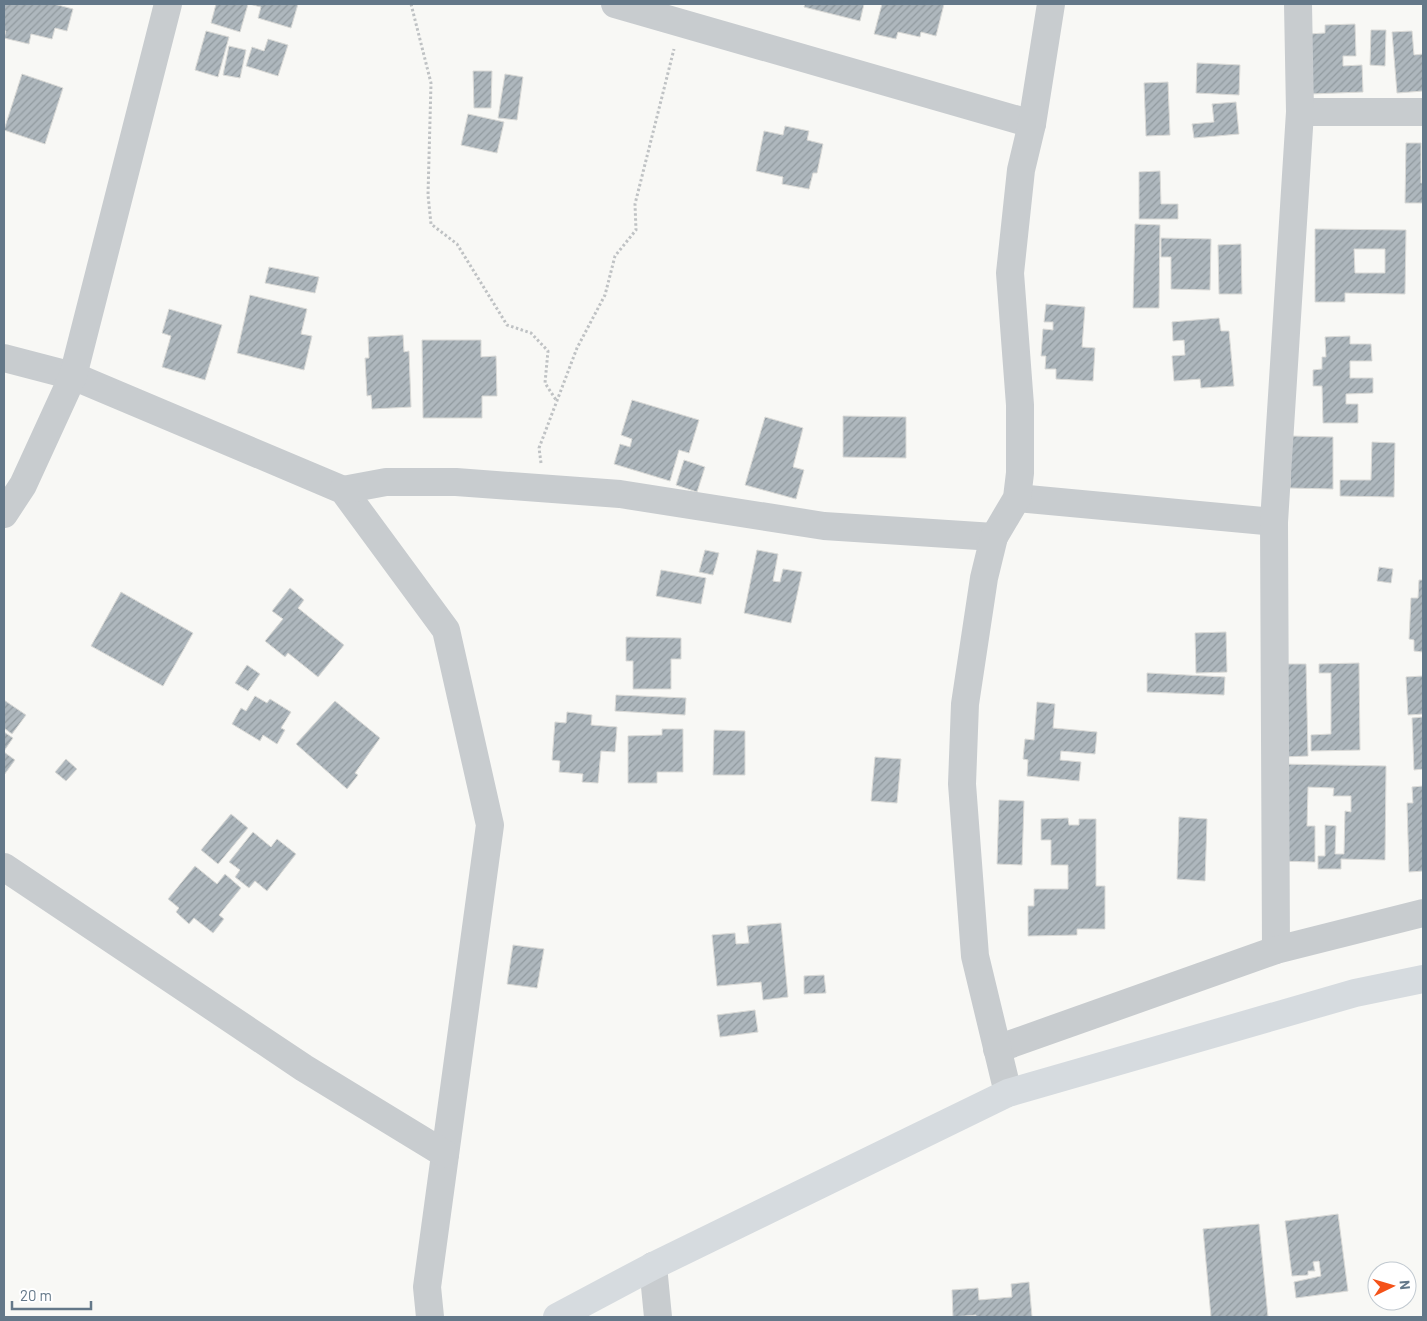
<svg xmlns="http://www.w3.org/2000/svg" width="1427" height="1321" viewBox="0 0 1427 1321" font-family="Barlow,sans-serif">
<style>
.building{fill:url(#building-hatch);stroke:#dadad7;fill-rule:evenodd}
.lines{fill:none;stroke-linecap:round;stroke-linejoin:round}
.path{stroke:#bfc2c4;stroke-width:3;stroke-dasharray:2.5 2.5;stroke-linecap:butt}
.minor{stroke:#c8cccf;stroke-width:28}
.highway{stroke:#d6dbdf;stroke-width:28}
</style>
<defs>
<pattern id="building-hatch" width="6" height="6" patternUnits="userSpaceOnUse" patternTransform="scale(1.25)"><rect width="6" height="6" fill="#aeb7bd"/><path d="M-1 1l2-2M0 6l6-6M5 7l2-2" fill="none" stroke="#919a9f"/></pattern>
</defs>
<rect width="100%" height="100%" fill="#f8f8f5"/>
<g class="building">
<path d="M4 4H54L73 9 67 31 55 28 52 39 31 34 29 44 4 38 6 31H4Z"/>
<path d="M216 4H248L240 32 211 23Z"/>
<path d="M249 4H298L291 28 258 18 261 7Z"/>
<path d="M805 4H864L860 21 804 7Z"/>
<path d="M882 4H944L936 36 921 32 920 37 898 32 896 39 874 34Z"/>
<path d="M1355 24 1356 56H1343V66L1362 65 1363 92 1310 94 1308 34 1325 33V25Z"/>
<path d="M1371 30H1386L1385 66 1370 65Z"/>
<path d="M206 31 229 37 218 77 195 70Z"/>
<path d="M1412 31 1414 55 1423 54V91L1397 93 1392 32Z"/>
<path d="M268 39 288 45 278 76 246 66 252 47 264 51Z"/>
<path d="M229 46 246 50 240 78 223 75Z"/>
<path d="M1197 63 1240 65 1239 95 1196 93Z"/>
<path d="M473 71H492L491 108H474Z"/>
<path d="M22 74 63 88 45 144 4 130Z"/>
<path d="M505 74 523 77 517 120 498 118Z"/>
<path d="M1168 82 1170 135 1146 136 1144 83Z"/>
<path d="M1236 102 1239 134 1194 138 1192 124 1214 122 1212 104Z"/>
<path d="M468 114 504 122 497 153 461 145Z"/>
<path d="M785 126 809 131 807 140 823 144 817 173H813L809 189 782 184 783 177 756 171 764 131 783 135Z"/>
<path d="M1406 143H1421V183H1423V203H1405Z"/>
<path d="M1160 171 1161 204H1178V219H1139V172Z"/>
<path d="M1135 224 1160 225 1159 308H1133Z"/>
<path d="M1315 229 1406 230 1405 294 1345 293V302H1315ZM1354 249H1385V273H1355Z"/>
<path d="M1161 238 1211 239 1210 290 1171 289V257H1161Z"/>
<path d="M1241 244 1242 294H1219L1218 245Z"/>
<path d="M269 267 319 277 315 293 265 283Z"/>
<path d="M250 295 307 309 301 334 312 336 304 370 237 353Z"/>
<path d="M1046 304 1085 307 1082 347 1095 348 1093 381 1056 379V369H1045L1046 356H1041L1043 329 1053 330V322H1044Z"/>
<path d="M169 309 222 325 205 380 162 367 171 336 162 333Z"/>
<path d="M1219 318 1221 331H1229L1234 386 1201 388 1200 379 1174 381 1172 356 1185 355 1184 340 1173 341 1172 322Z"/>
<path d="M403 335 404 352 409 351 411 407 372 409 371 395 367 396 365 358H369L368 337Z"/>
<path d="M1350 336V344H1371L1372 361H1350V378H1373V393L1346 394V404H1358V423H1323L1322 386H1313V370L1322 369V357H1326L1325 337Z"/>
<path d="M422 340H481V357L496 356 497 396H482V418H423Z"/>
<path d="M632 400 699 420 689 453 679 450 670 481 614 464 620 444 630 447 632 439 621 435Z"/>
<path d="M843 416 906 417V458L843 457Z"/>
<path d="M765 417 803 428 793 467 804 470 796 499 745 485Z"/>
<path d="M1291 436 1333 437V489L1290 488Z"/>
<path d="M1372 442 1395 443 1394 497 1340 496V480H1371Z"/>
<path d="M684 460 705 467 697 492 676 485Z"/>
<path d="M705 550 719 553 713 575 699 572Z"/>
<path d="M757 550 778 554 773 581 780 582 783 569 802 572 791 623 744 613Z"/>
<path d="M1379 567 1393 569 1391 583 1377 581Z"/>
<path d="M661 570 706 578 701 604 656 596Z"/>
<path d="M1419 580H1423V652L1414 651V640L1409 639 1411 598H1418Z"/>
<path d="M290 588 304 600 298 608 344 645 318 677 288 653 285 657 265 641 283 619 272 611Z"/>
<path d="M121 592 193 633 163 686 91 646Z"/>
<path d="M1226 632 1227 672 1196 673 1195 633Z"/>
<path d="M626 637 681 638V659H671V689H633V661H626Z"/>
<path d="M1359 663 1360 750 1311 751V735L1331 734V673H1319V664Z"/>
<path d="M1280 664H1306L1308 756 1281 757Z"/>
<path d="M247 665 260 674 248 691 235 683Z"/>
<path d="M1147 673 1225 677 1224 695 1147 692Z"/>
<path d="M1423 676V714L1408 715 1406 677Z"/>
<path d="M616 695 686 698 685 715 615 711Z"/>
<path d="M255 696 267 703 270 699 291 712 281 728 285 730 277 744 263 735 260 741 232 724 241 708 246 711Z"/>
<path d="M4 700 26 715 12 734 4 728Z"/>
<path d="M335 701 380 738 355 773 358 775 347 789 296 744Z"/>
<path d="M1037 702 1055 704 1053 728 1097 732 1095 754 1061 751 1060 760 1081 762 1079 781 1027 776 1028 760 1023 759 1025 739 1034 740Z"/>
<path d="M567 712 592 715 591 725 617 727 615 752 601 751 598 783 582 782 583 774 559 772 560 761 552 760 555 722 566 723Z"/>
<path d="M1423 717V769L1414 770 1412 718Z"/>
<path d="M662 729H683V772H657V783H628V736L662 735Z"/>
<path d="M714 730 745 731V775H713Z"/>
<path d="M4 732 13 738 4 751Z"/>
<path d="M4 752 15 760 4 775Z"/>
<path d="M875 757 901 759 897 803 871 801Z"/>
<path d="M66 759 77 769 66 781 55 772Z"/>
<path d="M1280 764 1386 766 1385 860 1341 859V869H1318V856H1325V825L1336 826 1335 854H1344L1345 811 1351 812V796H1333L1334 788 1308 787 1307 826H1315V862L1278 861Z"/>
<path d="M1423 786V871L1409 872 1407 803H1413L1412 787Z"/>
<path d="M999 800 1024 801 1022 865 997 864Z"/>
<path d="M231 814 248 828 218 864 201 850Z"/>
<path d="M1179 817 1207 819 1205 881 1177 879Z"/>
<path d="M1068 818 1069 825H1079V819H1096V886H1105V929H1077V935L1028 936V906H1034V889H1068V865H1051V840H1041V819Z"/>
<path d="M253 832 271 847 277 839 296 854 267 891 255 881 249 888 235 877 240 870 229 862Z"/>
<path d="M195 866 217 884 225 874 241 888 219 915 224 919 213 933 194 918 189 924 176 912 179 908 168 899Z"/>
<path d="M781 923 788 997 763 1000 761 982 717 986 712 935 735 933 736 944 749 943 747 926Z"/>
<path d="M513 945 544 949 537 988 507 984Z"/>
<path d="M824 975 826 993 804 994V976Z"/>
<path d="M755 1010 758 1032 720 1037 717 1015Z"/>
<path d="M1338 1214 1348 1291 1296 1298 1294 1282 1321 1276 1319 1261 1313 1262 1315 1271H1308V1275L1292 1276 1285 1221Z"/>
<path d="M1259 1224 1268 1317H1211L1203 1229Z"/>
<path d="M1029 1282 1032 1317H976V1315L953 1317 952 1290 978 1288 979 1300 1012 1297 1011 1284Z"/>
</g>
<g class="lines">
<g class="path">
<path d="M411 4 431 83 428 195 431 224 457 244 507 325 531 333 548 351 545 383 556 400"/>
<path d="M541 463 539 448 577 348 605 295 615 256 636 230 635 204 674 49"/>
</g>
<g class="minor">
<path d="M615 4 1032 124"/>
<path d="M1300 112H1423"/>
<path d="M4 358 73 376 343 490 446 630 490 825 427 1287 430 1317"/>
<path d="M343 490 386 482H456L620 494 824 526 994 537"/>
<path d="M1017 498 1274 522"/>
<path d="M4 514 23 485 73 376 168 4"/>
<path d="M4 867 304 1068 445 1154"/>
<path d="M1276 950 1274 522 1300 112 1298 4"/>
<path d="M997 1049 1276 950 1423 913"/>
<path d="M1008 1093 975 956 962 784 965 704 984 578 994 537 1017 498 1020 473V405L1010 273 1021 170 1032 124 1051 4"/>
<path d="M653 1266 658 1317"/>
</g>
<path class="highway" d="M557 1317 653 1266 1008 1093 1355 993 1423 979"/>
</g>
<rect width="1427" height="1321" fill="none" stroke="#647889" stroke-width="10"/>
<g transform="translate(1392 1286) rotate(85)"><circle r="24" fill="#ffffff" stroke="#c1c9d0"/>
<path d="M0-4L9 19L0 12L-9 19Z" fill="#f45219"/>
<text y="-8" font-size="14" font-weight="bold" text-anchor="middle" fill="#647889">N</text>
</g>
<path d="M12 1301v8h79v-8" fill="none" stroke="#647889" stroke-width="2.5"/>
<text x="20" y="1301" font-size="15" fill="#647889" stroke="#ffffff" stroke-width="4" paint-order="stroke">20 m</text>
</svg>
